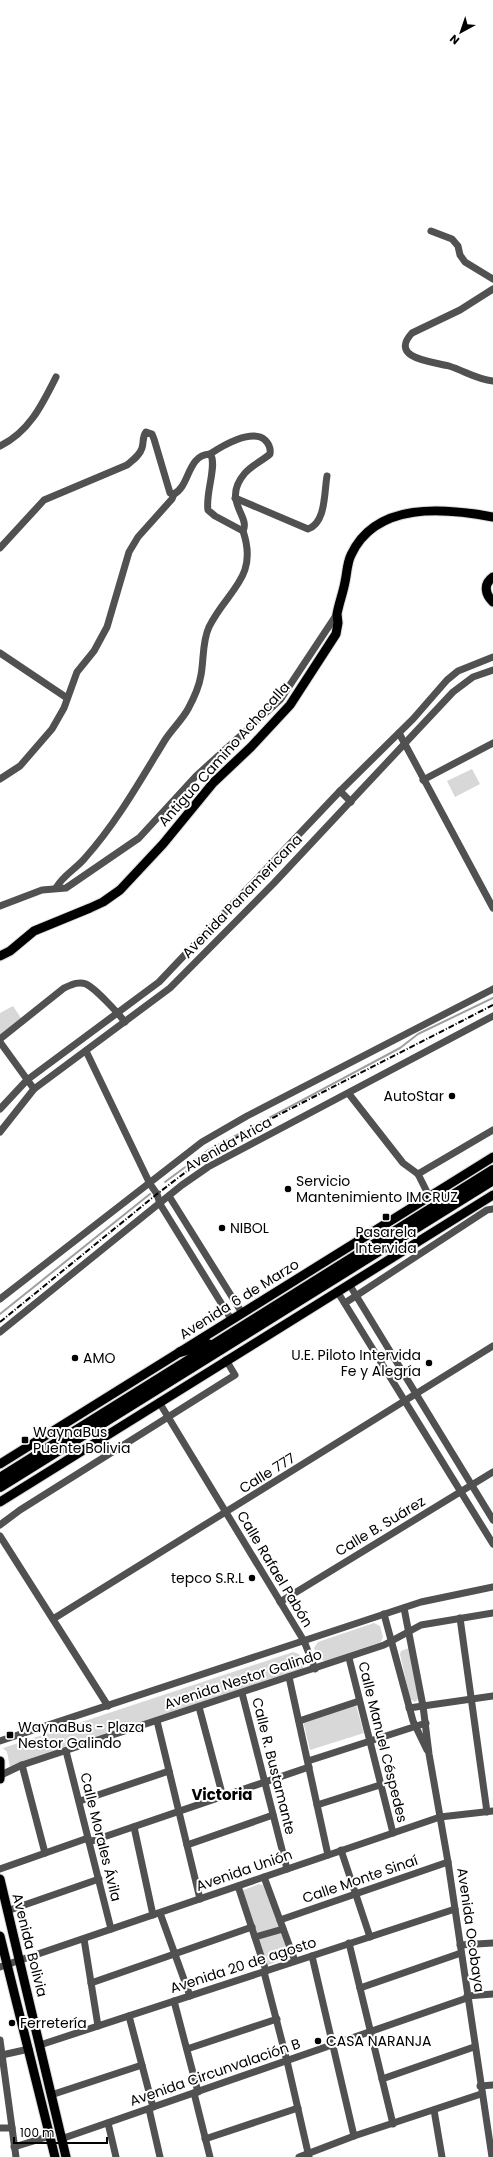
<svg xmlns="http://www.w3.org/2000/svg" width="493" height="2157" viewBox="0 0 493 2157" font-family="Poppins,sans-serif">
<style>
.green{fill:#d8d8d8}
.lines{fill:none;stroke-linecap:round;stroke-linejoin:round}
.stream{stroke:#9f9f9f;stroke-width:2}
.major-casing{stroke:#dbdbdb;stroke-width:11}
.highway-casing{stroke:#dbdbdb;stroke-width:12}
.minor{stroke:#515151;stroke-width:7}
.major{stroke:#000;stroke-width:9}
.highway{stroke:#000;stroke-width:10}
.rail{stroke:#000;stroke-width:2;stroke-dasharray:6 2 1 2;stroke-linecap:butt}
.poi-dot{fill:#000;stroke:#fff;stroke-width:1.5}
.labels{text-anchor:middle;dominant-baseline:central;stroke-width:4;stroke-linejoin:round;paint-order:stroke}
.street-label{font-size:14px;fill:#000;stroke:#fff}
.poi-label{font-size:14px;fill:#000;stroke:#fff;text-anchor:start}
.neighbourhood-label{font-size:15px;font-weight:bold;fill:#000;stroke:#fff}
</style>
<rect width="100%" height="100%" fill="#fff"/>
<g class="green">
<path d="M472 769 480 784 455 797 447 781Z"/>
<path d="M13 1006 21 1018 0 1035V1013Z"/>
<path d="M374 1623 380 1626 383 1637 381 1642 325 1661 319 1659 314 1648 318 1642Z"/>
<path d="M409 1648 419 1698 415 1702 410 1699 400 1654 401 1651Z"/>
<path d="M293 1652 299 1654 304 1666 301 1671 10 1767 7 1752 3 1748Z"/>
<path d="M356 1705 364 1733 310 1750 303 1721Z"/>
<path d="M259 1884 263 1885 290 1957 268 1965 241 1891Z"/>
</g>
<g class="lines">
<g class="stream">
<path d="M165 1182 207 1151 400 1048 418 1034 493 998"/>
<path d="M0 1314 150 1194"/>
</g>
<g class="major-casing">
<g id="major">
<path d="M493 577C483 584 485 594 493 602"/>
<path d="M0 956 10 951 34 931 90 908 103 902 120 890 163 844 213 783 251 747 290 705 336 634 338 623 337 614C339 603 343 593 345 582 347 573 347 563 351 555 376 501 445 508 493 517"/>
<path d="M0 1464 493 1157"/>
<path d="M0 1502 493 1195"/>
<path d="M0 1761V1779"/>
<path d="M0 1879 66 2157"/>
<path d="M0 1936 55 2157"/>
</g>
</g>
<g class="highway-casing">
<g id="highway">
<path d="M180 1352 208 1344"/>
<path d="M0 1478 493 1170"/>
<path d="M0 1487 493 1180"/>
</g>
</g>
<g class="minor">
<path d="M431 231 452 239 458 246 460 255 465 262 493 279"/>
<path d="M493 289 460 310 412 333C388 359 435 362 449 366 465 371 476 379 493 381"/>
<path d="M0 446C29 432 42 405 56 377"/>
<path d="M210 454C222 446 252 428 265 440 269 444 271 448 270 454 262 461 252 465 245 473 221 501 251 516 243 531"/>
<path d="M235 498 308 529C326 523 324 493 327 476"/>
<path d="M0 548 44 500 127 465C133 460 140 455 142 448 144 442 142 437 146 432L152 434 154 439 170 493 174 494C190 486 187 455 210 454 218 463 205 494 208 510L215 516 243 531C259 578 227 590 209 627 202 642 204 659 201 675 199 687 194 698 188 709 182 720 172 729 165 740 140 781 117 822 85 858 76 869 63 875 56 888"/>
<path d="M0 653 67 698"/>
<path d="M399 733 493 908"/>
<path d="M0 779 20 766 52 729 64 708 77 672 94 651 107 627 129 552 138 537 172 499 174 494"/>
<path d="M423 780 493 743"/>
<path d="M340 791 351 802"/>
<path d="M0 906 42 890 66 888 139 838 196 776 280 700 337 614"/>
<path d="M0 1039 64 988C71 985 78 981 86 984 95 988 118 1013 125 1022"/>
<path d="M0 1042 34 1089"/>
<path d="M86 1051 150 1184 157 1194 160 1204 231 1319"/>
<path d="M349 1094 403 1163 418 1174 429 1196"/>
<path d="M0 1109 27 1080 159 982 340 791 413 719 447 680 458 671 493 657"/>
<path d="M0 1132 34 1089 170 988 274 883 453 692 473 677 493 670"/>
<path d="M418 1174 493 1130"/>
<path d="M169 1196 242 1313"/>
<path d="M349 1284 493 1520"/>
<path d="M337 1291 493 1544"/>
<path d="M0 1299 202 1142 247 1116 493 989"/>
<path d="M345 1303 487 1210 493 1209"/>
<path d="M0 1332 182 1185 208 1167 493 1016"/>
<path d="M159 1402 304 1641 315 1669"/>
<path d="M0 1525 20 1510 235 1375 226 1360"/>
<path d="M0 1536 108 1706"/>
<path d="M280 1602 493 1472"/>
<path d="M404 1608 423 1706 429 1754 448 1862 492 2157"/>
<path d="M384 1614 413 1721 427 1750"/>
<path d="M460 1618 487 1812"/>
<path d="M53 1619 493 1346"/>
<path d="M349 1658 393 1833"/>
<path d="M289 1677 328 1855"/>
<path d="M242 1693 287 1869"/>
<path d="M199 1707 223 1797"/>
<path d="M409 1708 493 1696"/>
<path d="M157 1721 200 1899"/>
<path d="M299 1721 359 1701"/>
<path d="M0 1741 421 1602 493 1587"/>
<path d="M66 1751 111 1929"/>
<path d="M308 1761 426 1723"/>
<path d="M22 1765 45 1853"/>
<path d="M1 1775 22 1765 384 1645 421 1625 493 1613"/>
<path d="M80 1801 169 1771"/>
<path d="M317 1805 380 1785"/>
<path d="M134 1827 153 1915"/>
<path d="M89 1842 309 1767"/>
<path d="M187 1845 273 1815"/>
<path d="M341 1850 370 1937"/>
<path d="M0 1869 88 1838"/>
<path d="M264 1877 295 1961"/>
<path d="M238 1886 266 1971"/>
<path d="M7 1911 99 1879"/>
<path d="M160 1913 190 1996"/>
<path d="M280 1920 448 1862"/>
<path d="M255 1937 283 1929"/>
<path d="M84 1939 98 2026"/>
<path d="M349 1943 393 2124"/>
<path d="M460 1945 493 1943"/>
<path d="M312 1956 354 2136"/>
<path d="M0 1967 440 1817 493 1811"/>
<path d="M264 1972 287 2061 309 2157"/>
<path d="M91 1983 252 1927"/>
<path d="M360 1988 461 1953"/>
<path d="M467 1996 493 1994"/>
<path d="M174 2001 198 2092"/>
<path d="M129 2016 153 2107"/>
<path d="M0 2040 16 2157"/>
<path d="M40 2045 455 1909"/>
<path d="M187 2049 277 2019"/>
<path d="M2 2055 29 2049"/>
<path d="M382 2079 474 2047"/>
<path d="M480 2086 493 2085"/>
<path d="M194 2093 210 2157"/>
<path d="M51 2095 142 2065"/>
<path d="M149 2109 160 2157"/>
<path d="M434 2110 442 2157"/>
<path d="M108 2123 116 2157"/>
<path d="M0 2128H12"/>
<path d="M61 2139 467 1998"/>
<path d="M205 2139 298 2108"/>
<path d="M14 2147 50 2136"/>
<path d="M299 2157 354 2136 481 2094"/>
</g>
<use href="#major" class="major"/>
<use href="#highway" class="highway"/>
<path class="rail" d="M0 1322 157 1194 208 1155 249 1130 493 1005"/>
</g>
<g class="poi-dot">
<circle cx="452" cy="1096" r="4"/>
<circle cx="288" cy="1189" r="4"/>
<rect x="382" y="1213" width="8" height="8" rx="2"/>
<circle cx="222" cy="1228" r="4"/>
<circle cx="75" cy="1358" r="4"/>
<circle cx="429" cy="1363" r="4"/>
<rect x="21" y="1436" width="8" height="8" rx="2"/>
<circle cx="252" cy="1578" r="4"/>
<rect x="6" y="1731" width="8" height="8" rx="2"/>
<circle cx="12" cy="2023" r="4"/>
<circle cx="318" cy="2041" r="4"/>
</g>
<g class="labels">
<g class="street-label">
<text transform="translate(224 754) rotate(-48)">Antiguo Camino Achocalla</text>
<text transform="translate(242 896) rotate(-46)">Avenida Panamericana</text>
<text transform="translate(228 1144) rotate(-29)">Avenida Arica</text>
<text transform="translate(239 1299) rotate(-32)">Avenida 6 de Marzo</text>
<text transform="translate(267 1473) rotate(-32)">Calle 777</text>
<text transform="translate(380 1526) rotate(-31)">Calle B. Suárez</text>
<text transform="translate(275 1569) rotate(59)">Calle Rafael Pabón</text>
<text transform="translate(243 1679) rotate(-18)">Avenida Nestor Galindo</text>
<text transform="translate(383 1742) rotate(76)">Calle Manuel Céspedes</text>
<text transform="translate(274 1766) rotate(76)">Calle R. Bustamante</text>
<text transform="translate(101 1837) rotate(76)">Calle Morales Ávila</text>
<text transform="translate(244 1870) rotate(-19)">Avenida Unión</text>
<text transform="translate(360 1879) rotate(-19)">Calle Monte Sinaí</text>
<text transform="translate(471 1930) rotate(82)">Avenida Ocobaya</text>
<text transform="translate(30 1945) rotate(76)">Avenida Bolivia</text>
<text transform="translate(243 1965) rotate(-18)">Avenida 20 de agosto</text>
<text transform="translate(215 2072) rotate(-19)">Avenida Circunvalación B</text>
</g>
<g class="poi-label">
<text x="444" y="1096" text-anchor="end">AutoStar</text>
<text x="296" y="1181">Servicio<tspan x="296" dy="16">Mantenimiento IMCRUZ</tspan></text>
<text x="230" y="1228">NIBOL</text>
<text x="386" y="1232" text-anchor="middle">Pasarela<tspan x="386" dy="16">Intervida</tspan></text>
<text x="421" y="1355" text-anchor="end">U.E. Piloto Intervida<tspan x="421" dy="16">Fe y Alegría</tspan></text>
<text x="83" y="1358">AMO</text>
<text x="33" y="1432">WaynaBus<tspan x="33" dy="16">Puente Bolivia</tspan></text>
<text x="244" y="1578" text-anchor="end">tepco S.R.L</text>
<text x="18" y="1727">WaynaBus - Plaza<tspan x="18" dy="16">Nestor Galindo</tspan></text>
<text x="20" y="2023">Ferretería</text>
<text x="326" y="2041">CASA NARANJA</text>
</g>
<g class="neighbourhood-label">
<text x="222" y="1794">Victoria</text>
</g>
</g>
<g transform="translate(461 32) rotate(220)" stroke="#ffffff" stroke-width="3" paint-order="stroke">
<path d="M0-3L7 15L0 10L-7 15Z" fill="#000000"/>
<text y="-6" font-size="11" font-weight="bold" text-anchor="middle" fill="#000000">N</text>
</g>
<path d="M14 2137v6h93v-6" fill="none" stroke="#000000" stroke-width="2"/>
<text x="20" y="2137" font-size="12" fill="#000000" stroke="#ffffff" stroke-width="3" paint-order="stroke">100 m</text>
</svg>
